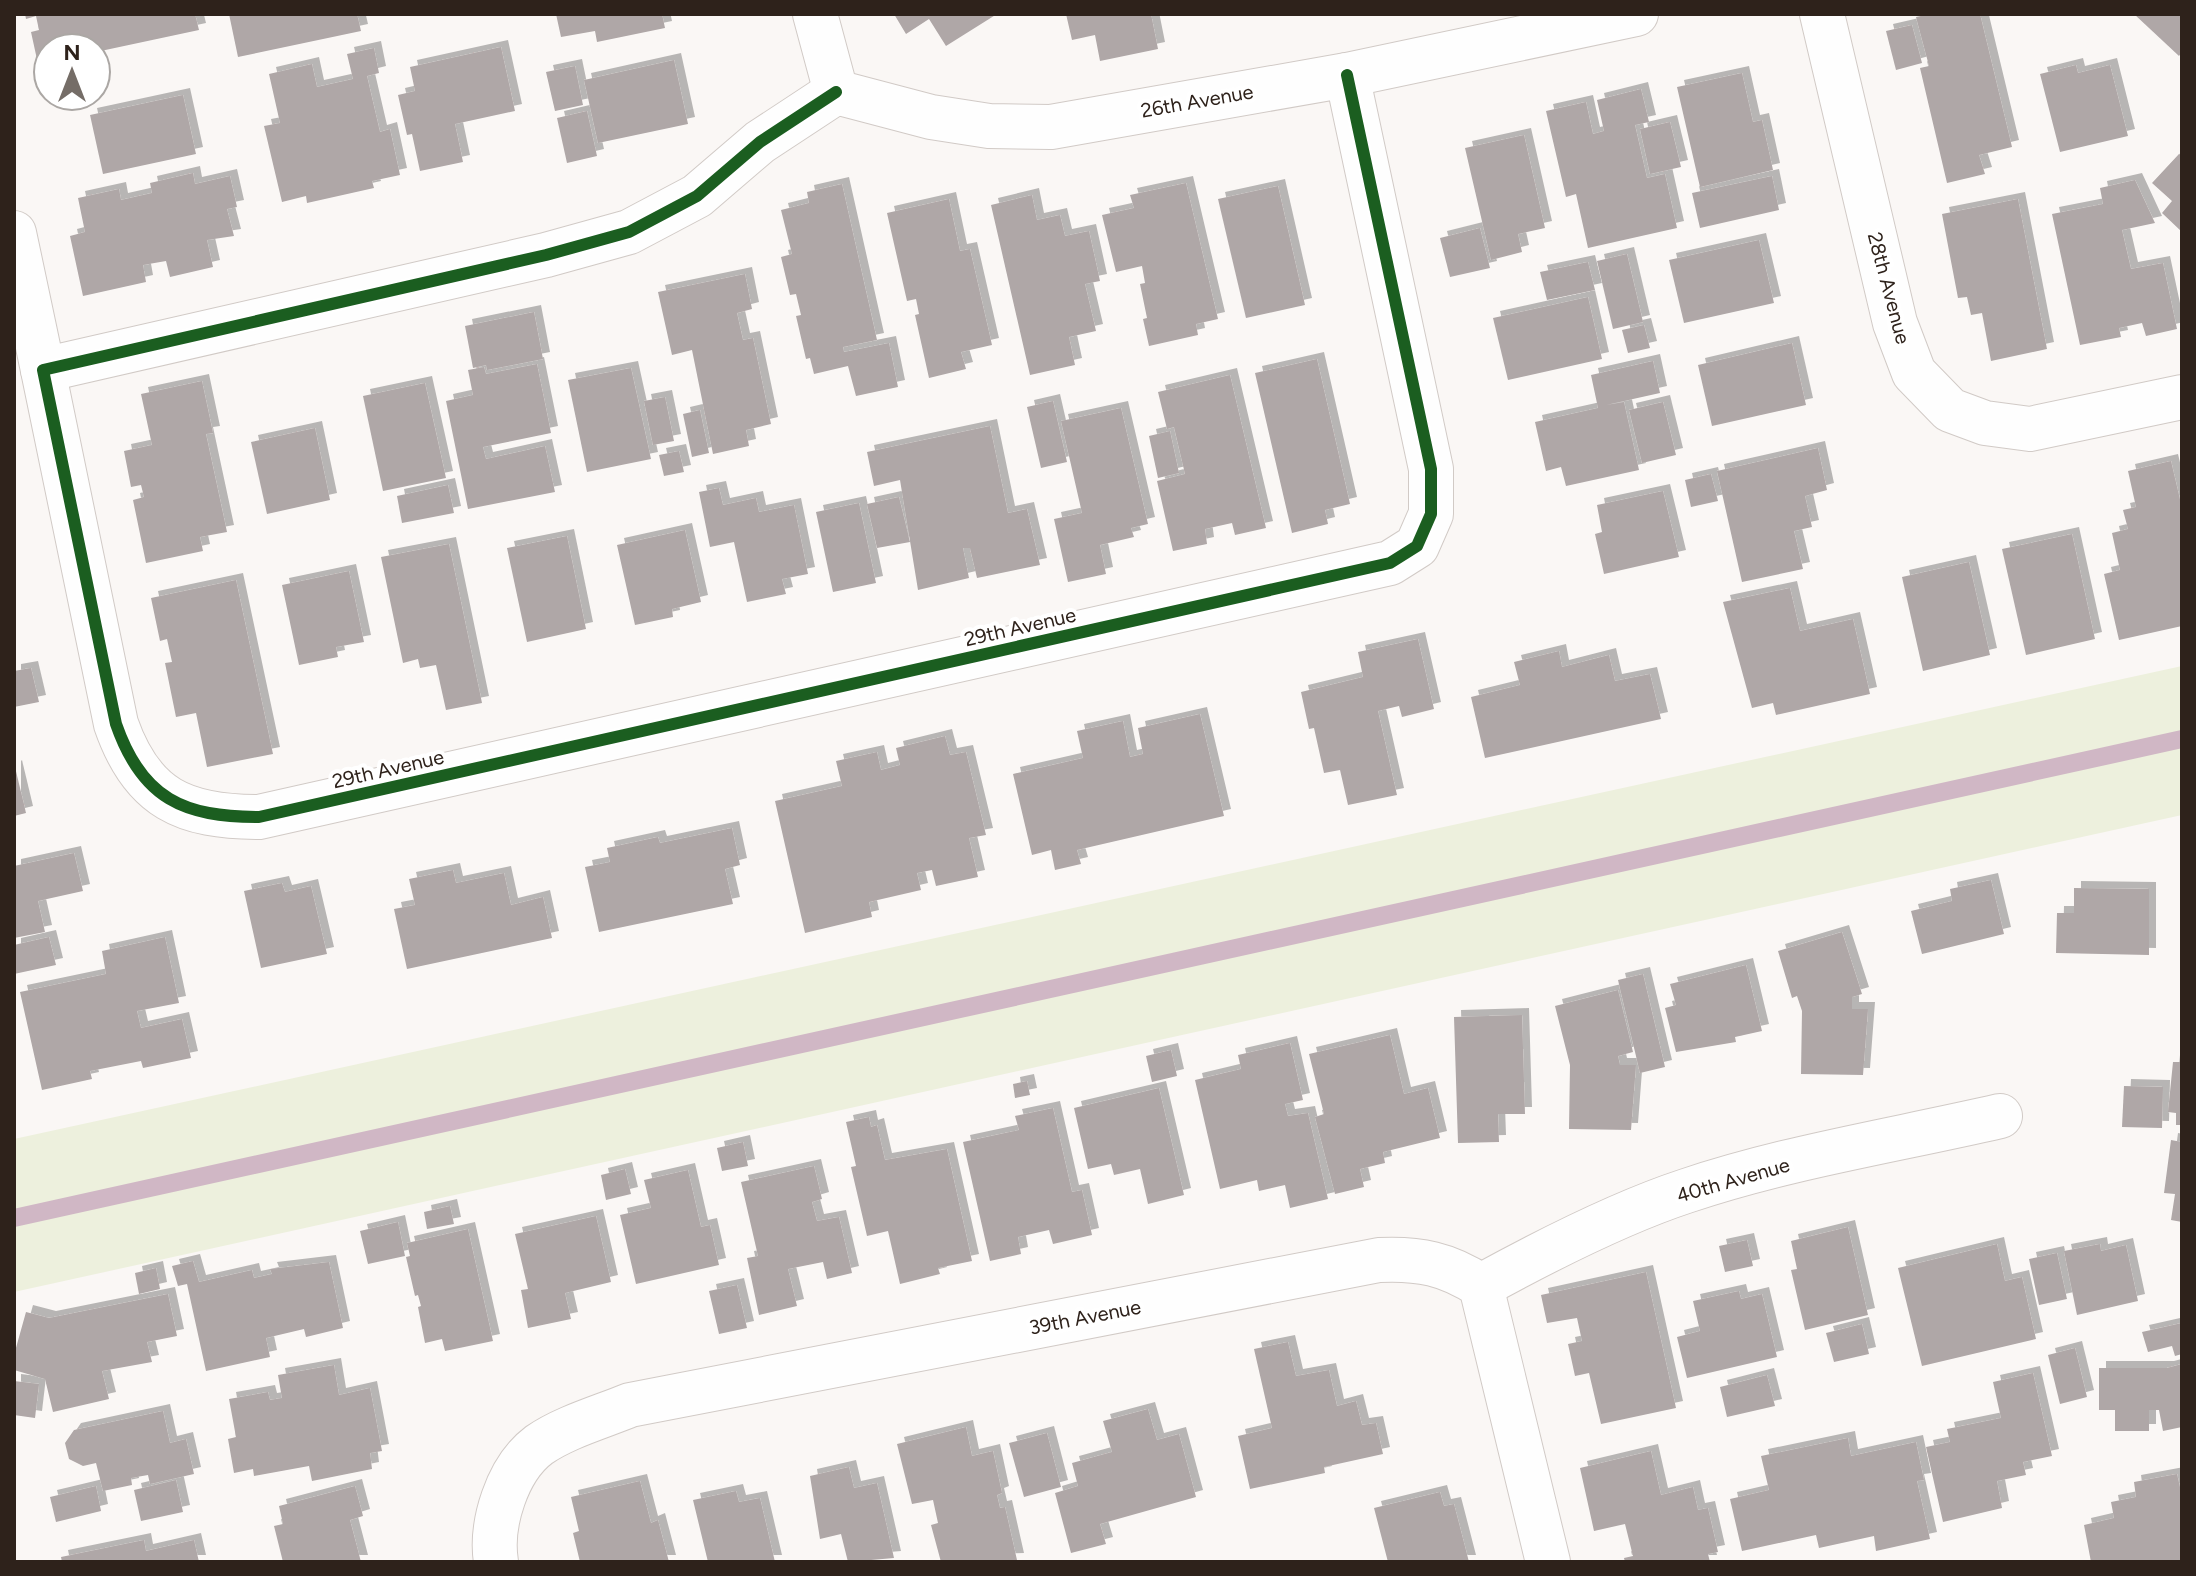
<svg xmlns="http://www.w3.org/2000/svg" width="2196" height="1576" viewBox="0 0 2196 1576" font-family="Figtree,sans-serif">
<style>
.green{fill:#edf0dd}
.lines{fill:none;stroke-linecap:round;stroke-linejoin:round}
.stream{stroke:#d0b7c5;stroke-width:18}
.building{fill:#afa7a7;filter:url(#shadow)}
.minor-casing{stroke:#d1cac6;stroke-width:46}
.minor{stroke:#fefefe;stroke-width:44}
.cycleway-casing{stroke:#fff;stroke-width:17}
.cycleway{stroke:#1b5e20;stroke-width:12}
.labels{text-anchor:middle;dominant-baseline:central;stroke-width:8;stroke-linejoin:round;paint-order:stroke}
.street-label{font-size:20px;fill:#2e221b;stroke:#fff}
</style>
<defs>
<filter id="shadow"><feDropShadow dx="7" dy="-7" stdDeviation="0" flood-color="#0004"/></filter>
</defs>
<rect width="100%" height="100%" fill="#faf7f5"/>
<path class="green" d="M2182 666V815L14 1292V1139Z"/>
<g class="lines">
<path class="stream" d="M14 1218 2182 739"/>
</g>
<g class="building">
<path d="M25 14H195L199 30 96 52V48H48V62L38 64 31 32 39 30 36 16 26 19Z"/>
<path d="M229 14H357L361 31 238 57Z"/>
<path d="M556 14H662L665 28 597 42 595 31 561 37Z"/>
<path d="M894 14H997L946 46 929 19 906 34Z"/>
<path d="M1066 14H1151L1158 49 1100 61 1095 35 1072 40Z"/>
<path d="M1930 14H1980L2012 147 1979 155 1985 174 1947 183 1920 68 1929 66 1916 17Z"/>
<path d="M2134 14H2182V52L2179 56Z"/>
<path d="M1912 25 1922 63 1896 70 1886 31Z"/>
<path d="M501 47 515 111 455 124 463 162 420 171 412 134 407 135 398 95 415 91 410 67Z"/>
<path d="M374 48 379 73 367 76 380 132 390 129 400 175 372 181 374 188 307 203 306 196 282 202 264 126 280 123 269 74 312 64 317 87 353 79 347 54Z"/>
<path d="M674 60 688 124 598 143 584 80Z"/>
<path d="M2076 65 2078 73 2110 65 2128 136 2060 152 2040 74Z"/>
<path d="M575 66 583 105 555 111 546 72Z"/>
<path d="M1742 73 1753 122 1762 120 1773 170 1700 187 1677 87Z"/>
<path d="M1641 89 1649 122 1635 125 1647 178 1665 174 1677 228 1588 248 1576 194 1566 197 1546 111 1586 102 1593 134 1604 131 1597 100Z"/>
<path d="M183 95 196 154 103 174 90 115Z"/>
<path d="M587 111 597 156 567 163 557 118Z"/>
<path d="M1670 122 1681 167 1650 174 1640 129Z"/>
<path d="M1524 135 1545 228 1518 234 1522 252 1491 260 1465 148Z"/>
<path d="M2179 154 2182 156V232L2162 213 2172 201 2152 183Z"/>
<path d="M193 173 195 184 230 176 237 207 227 209 234 236 207 240 213 267 170 277 166 261 143 265 146 282 83 296 70 236 85 232 78 198 119 189 121 200 152 193 150 183Z"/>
<path d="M1772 176 1779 210 1700 228 1692 193Z"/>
<path d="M2135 180 2155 223 2122 230 2131 269 2163 263 2177 329 2146 336 2142 323 2119 328 2121 337 2080 345 2052 214 2103 204 2100 188Z"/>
<path d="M1186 183 1218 319 1196 324 1198 335 1149 346 1143 319 1147 318 1140 284 1145 283 1142 266 1116 272 1102 215 1134 208 1130 195Z"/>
<path d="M842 184 877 340 843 347 844 352 889 343 898 387 856 396 848 366 814 374 810 358 806 359 796 316 801 315 796 294 790 295 781 257 792 254 781 210 809 203 807 192Z"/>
<path d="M1278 186 1305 305 1246 318 1218 199Z"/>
<path d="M1032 195 1037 220 1060 215 1065 236 1089 231 1100 281 1085 284 1096 331 1069 337 1075 365 1030 375 991 205Z"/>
<path d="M949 199 960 251 970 249 992 345 961 352 966 369 929 378 915 315 919 314 916 299 907 301 887 213Z"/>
<path d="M2018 199 2047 349 1991 361 1982 313 1971 315 1967 297 1958 298 1942 214Z"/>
<path d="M1480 228 1490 268 1450 277 1440 238Z"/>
<path d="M1759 240 1774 303 1684 323 1669 260Z"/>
<path d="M1627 254 1643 322 1613 329 1597 261Z"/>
<path d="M1588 262 1595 290 1547 300 1540 272Z"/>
<path d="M745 274 752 309 737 313 743 340 753 338 771 424 746 430 749 446 713 454 692 350 672 355 658 292Z"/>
<path d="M1588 297 1602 359 1508 380 1493 318Z"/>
<path d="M534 312 543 359 487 370 486 365 473 368 465 326Z"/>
<path d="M1644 325 1650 348 1628 353 1622 330Z"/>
<path d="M1792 343 1806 405 1712 426 1698 365Z"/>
<path d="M1317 359 1350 504 1325 510 1328 524 1292 533 1255 373Z"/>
<path d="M1653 361 1660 393 1606 405 1624 402 1639 470 1566 486 1561 467 1546 471 1535 422 1598 408 1591 375Z"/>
<path d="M537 364 551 433 483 447 486 459 545 446 555 492 468 509 446 401 473 395 468 370 484 367 486 374Z"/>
<path d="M631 368 651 459 587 472 568 380Z"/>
<path d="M1230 375 1266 528 1235 535 1232 523 1205 529 1207 544 1173 551 1157 481 1185 474 1174 427 1167 429 1158 392Z"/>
<path d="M202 381 213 433 206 434 227 532 200 537 203 551 146 563 133 500 144 497 141 485 131 487 124 451 152 445 141 394Z"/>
<path d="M425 383 446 478 383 491 363 396Z"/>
<path d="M665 397 674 441 653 445 644 401Z"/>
<path d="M1053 401 1067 462 1041 468 1027 407Z"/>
<path d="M1663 402 1676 455 1642 463 1629 410Z"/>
<path d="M1121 408 1148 524 1131 528 1134 537 1100 545 1106 574 1068 582 1054 519 1082 513 1061 421Z"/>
<path d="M700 410 709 453 692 457 683 414Z"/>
<path d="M990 426 1008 513 1027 509 1040 565 977 578 970 548H963L969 578 918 590 900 480 874 486 867 452Z"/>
<path d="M315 428 330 500 267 514 251 442Z"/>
<path d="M1170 431 1179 473 1158 478 1149 436Z"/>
<path d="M1818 448 1827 490 1805 496 1812 527 1794 531 1803 569 1742 582 1717 471Z"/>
<path d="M679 451 684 472 664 476 659 455Z"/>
<path d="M2171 461 2182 508V626L2119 640 2104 574 2120 570 2112 533 2128 529 2123 510 2136 507 2128 471Z"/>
<path d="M1711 474 1718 501 1691 507 1685 480Z"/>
<path d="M448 485 454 513 402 523 397 496Z"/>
<path d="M719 488 723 505 756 498 759 512 794 505 808 574 782 579 786 594 747 602 734 542 710 547 699 492Z"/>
<path d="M1663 491 1679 557 1604 574 1595 534 1602 532 1597 505Z"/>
<path d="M899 497 910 542 877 548 867 504Z"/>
<path d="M859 503 876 583 833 592 816 512Z"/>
<path d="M685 530 701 602 672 609 673 617 635 625 617 545Z"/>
<path d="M2072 534 2095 639 2026 655 2002 549Z"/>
<path d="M567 536 586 629 527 642 507 548Z"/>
<path d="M449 544 482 703 446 710 436 665 420 668 418 659 403 663 381 557Z"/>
<path d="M1969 562 1990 655 1923 671 1902 577Z"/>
<path d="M349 571 364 642 336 647 338 657 299 665 282 585Z"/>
<path d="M236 580 273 754 207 767 196 713 176 717 165 663 172 662 167 639 160 641 151 598Z"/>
<path d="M1790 588 1800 631 1853 619 1870 694 1776 715 1773 703 1752 708 1723 602Z"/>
<path d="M1418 639 1434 709 1402 717 1399 706 1378 711 1397 795 1348 805 1340 770 1324 773 1314 728 1309 729 1301 692 1363 677 1358 652Z"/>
<path d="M1559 651 1562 667 1609 655 1615 681 1650 674 1661 719 1485 758 1471 697 1520 685 1514 662Z"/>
<path d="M31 668 39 702 14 707V671Z"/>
<path d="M1200 714 1224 816 1077 850 1081 864 1055 870 1051 850 1032 855 1013 774 1083 758 1077 731 1123 721 1130 757 1143 754 1138 728Z"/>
<path d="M945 736 950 755 966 752 986 835 969 838 978 877 936 886 932 870 917 873 921 890 869 902 872 917 805 933 775 801 842 786 836 761 877 752 881 770 900 765 896 748Z"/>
<path d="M15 767 26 813 14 816V768Z"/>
<path d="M732 828 740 865 725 869 733 904 599 932 585 867 610 862 607 848 658 837 660 843Z"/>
<path d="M74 853 83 891 38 901 45 932 14 938V866Z"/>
<path d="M453 870 456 883 504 873 511 905 543 897 552 938 407 969 394 909 415 905 409 879Z"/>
<path d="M1991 880 2004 934 1922 954 1911 911 1952 901 1950 889Z"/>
<path d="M282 883 285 892 311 886 327 954 261 968 244 891Z"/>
<path d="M2074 888 2149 889V955L2056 953 2057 913H2074Z"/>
<path d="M1842 932 1862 994 1852 997V1009H1868L1863 1075 1801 1074 1802 1011 1797 996 1792 998 1778 951Z"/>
<path d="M49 937 56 965 14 974V945Z"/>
<path d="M165 937 179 1003 137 1011 141 1028 182 1019 191 1058 143 1068 141 1061 90 1071 92 1079 42 1090 20 992 106 974 102 951Z"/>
<path d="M1746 965 1762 1031 1735 1037 1736 1042 1676 1052 1665 1008 1676 1005 1670 984Z"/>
<path d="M1643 974 1665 1067 1640 1073 1618 980Z"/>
<path d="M1618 990 1633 1052 1618 1056 1620 1065H1636L1631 1130 1569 1129 1570 1065 1555 1006Z"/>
<path d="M1522 1015 1525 1114H1498L1499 1142 1458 1143 1454 1017Z"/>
<path d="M1390 1035 1404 1094 1428 1088 1440 1138 1383 1152 1385 1163 1360 1169 1364 1187 1335 1194 1315 1117 1324 1114 1309 1054Z"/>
<path d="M1290 1043 1303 1100 1285 1104 1288 1116 1308 1113 1328 1199 1290 1208 1285 1185 1259 1191 1257 1180 1220 1189 1195 1080 1241 1069 1238 1055Z"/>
<path d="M1171 1050 1177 1076 1152 1082 1146 1056Z"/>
<path d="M2173 1062H2182V1125H2176V1113L2168 1112Z"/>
<path d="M1027 1081 1030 1095 1015 1098 1013 1084Z"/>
<path d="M2124 1086 2163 1087 2162 1128 2122 1127Z"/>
<path d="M1159 1088 1184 1195 1148 1204 1140 1169 1114 1175 1111 1164 1088 1169 1074 1108Z"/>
<path d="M1053 1108 1072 1192 1082 1190 1092 1235 1053 1244 1049 1230 1018 1237 1021 1254 990 1261 963 1142 1019 1130 1015 1116Z"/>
<path d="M869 1117 871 1127 877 1125 885 1160 947 1149 972 1261 938 1268 940 1274 900 1284 888 1231 867 1236 851 1167 856 1166 846 1122Z"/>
<path d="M2171 1140 2182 1142V1222L2171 1220 2175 1194 2164 1193Z"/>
<path d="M743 1142 748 1166 722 1171 717 1148Z"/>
<path d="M814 1166 822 1199 812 1202 817 1221 839 1217 852 1273 827 1279 823 1262 788 1269 797 1306 759 1315 747 1258 758 1256 741 1182Z"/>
<path d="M625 1169 631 1194 606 1200 601 1175Z"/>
<path d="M688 1170 701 1227 710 1225 719 1265 636 1284 620 1215 651 1208 644 1180Z"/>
<path d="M450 1206 454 1224 427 1229 424 1212Z"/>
<path d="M596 1216 611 1282 565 1293 571 1319 528 1328 521 1290 528 1289 515 1234Z"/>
<path d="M398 1222 405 1256 368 1264 360 1231Z"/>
<path d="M1848 1227 1868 1315 1805 1330 1791 1270 1797 1269 1791 1241Z"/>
<path d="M468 1229 493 1341 445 1351 442 1339 425 1343 418 1307 421 1306 418 1295 415 1296 406 1257 410 1256 407 1243Z"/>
<path d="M1747 1240 1753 1266 1725 1272 1719 1246Z"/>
<path d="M1997 1244 2005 1281 2022 1277 2036 1339 1922 1366 1898 1268Z"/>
<path d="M2100 1244 2101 1251 2126 1245 2138 1301 2077 1315 2064 1251Z"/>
<path d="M2057 1253 2067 1299 2039 1305 2029 1259Z"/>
<path d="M193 1261 199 1282 252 1270 254 1278 272 1274 270 1269 329 1262 343 1328 306 1337 304 1329 266 1338 270 1357 206 1371 187 1284 178 1286 172 1266Z"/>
<path d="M156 1268 160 1289 139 1294 135 1273Z"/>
<path d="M1646 1272 1676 1408 1601 1424 1589 1373 1575 1376 1568 1344 1582 1341 1577 1318 1547 1323 1541 1295Z"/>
<path d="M737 1285 747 1328 719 1334 709 1291Z"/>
<path d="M1739 1291 1741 1299 1762 1294 1777 1357 1687 1378 1677 1337 1700 1331 1693 1301Z"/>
<path d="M168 1294 177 1336 147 1342 152 1362 102 1371 109 1399 53 1412 45 1379 14 1370V1355L26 1312 49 1318Z"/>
<path d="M2182 1323V1354L2175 1356 2172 1346 2148 1352 2142 1332Z"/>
<path d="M1862 1324 1869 1354 1834 1362 1826 1333Z"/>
<path d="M1288 1342 1296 1376 1329 1370 1337 1406 1356 1401 1362 1425 1376 1423 1383 1454 1324 1467 1325 1473 1250 1489 1238 1436 1272 1428 1254 1349Z"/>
<path d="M2075 1348 2087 1397 2060 1404 2048 1355Z"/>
<path d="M2182 1364V1427L2163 1431 2159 1410H2149V1431H2115V1410H2099V1368H2167Z"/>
<path d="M334 1365 339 1395 370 1388 382 1451 370 1453 372 1469 312 1481 309 1466 254 1476 253 1469 234 1473 228 1439 236 1437 229 1399 268 1392 270 1400 282 1398 278 1375Z"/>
<path d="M2033 1373 2052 1456 2023 1462 2026 1475 1997 1481 2002 1508 1943 1522 1926 1447 1950 1442 1947 1429 2001 1418 1993 1382Z"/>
<path d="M1767 1375 1775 1406 1727 1417 1720 1387Z"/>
<path d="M14 1381 39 1384 35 1418 14 1415Z"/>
<path d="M1148 1409 1157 1440 1179 1434 1196 1497 1100 1524 1106 1544 1071 1553 1055 1493 1078 1486 1072 1463 1112 1452 1103 1421Z"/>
<path d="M163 1411 170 1443 186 1439 194 1474 150 1484 148 1475 131 1478 132 1485 103 1491 96 1463 83 1466 69 1459 65 1443 74 1430Z"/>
<path d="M966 1427 972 1456 993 1451 1002 1493 997 1495 1000 1508 1005 1507 1017 1560 941 1562 931 1525 938 1523 933 1500 912 1504 897 1444Z"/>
<path d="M1047 1433 1061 1487 1024 1497 1009 1443Z"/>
<path d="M1848 1438 1851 1456 1916 1442 1924 1480 1917 1481 1930 1539 1876 1551 1874 1536 1819 1548 1816 1535 1742 1551 1730 1499 1769 1490 1761 1456Z"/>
<path d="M1651 1451 1661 1495 1693 1487 1698 1510 1708 1508 1718 1552 1708 1554 1710 1562H1625L1624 1558 1633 1556 1625 1524 1594 1531 1580 1468Z"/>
<path d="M849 1467 854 1488 877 1483 894 1558 848 1562 841 1534 820 1539 810 1476Z"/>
<path d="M2177 1474 2182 1496V1562H2091L2084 1525 2114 1518 2111 1502 2136 1497 2134 1482Z"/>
<path d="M176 1480 183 1512 141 1521 134 1490Z"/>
<path d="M640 1481 651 1523 658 1520 669 1562H580L573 1533 579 1531 571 1497Z"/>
<path d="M96 1486 101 1511 56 1522 50 1497Z"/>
<path d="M355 1486 363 1516 350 1520 361 1562H283L274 1526 283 1524 279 1506Z"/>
<path d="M736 1491 739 1502 760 1498 775 1562H708L693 1500Z"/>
<path d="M1440 1492 1444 1506 1454 1504 1469 1562H1388L1374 1508Z"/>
<path d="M144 1540 146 1551 194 1540 199 1562H62L61 1557Z"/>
</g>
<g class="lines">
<g class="minor-casing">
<g id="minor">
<path d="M815 14 836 92 931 117 989 126 1051 127 1347 75 1636 14"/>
<path d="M1822 14 1895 323 1914 373 1950 410 1985 423 2030 429 2182 397"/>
<path d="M836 92 760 142 697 196 629 232 546 255 43 370 116 724C142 799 184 817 259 817L1390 563 1417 546 1431 514V469L1347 75"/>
<path d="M14 233 43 370"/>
<path d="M1481 1286C1543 1252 1619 1213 1686 1191 1787 1157 1896 1140 2000 1116"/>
<path d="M496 1562C490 1524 507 1469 539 1445 565 1427 601 1417 630 1405L1379 1260C1419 1258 1448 1264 1481 1286L1548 1562"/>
</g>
</g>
<use href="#minor" class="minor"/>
<g class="cycleway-casing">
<path id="cycleway" d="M836 92 760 142 697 196 629 232 546 255 43 370 116 724C142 799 184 817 259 817L1390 563 1417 546 1431 514V469L1347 75"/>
</g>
<use href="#cycleway" class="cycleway"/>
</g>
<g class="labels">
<g class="street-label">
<text transform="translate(1197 101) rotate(-10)">26th Avenue</text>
<text transform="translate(1889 288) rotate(75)">28th Avenue</text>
<text transform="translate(1020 627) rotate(-13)">29th Avenue</text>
<text transform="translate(388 769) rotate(-13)">29th Avenue</text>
<text transform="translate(1733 1180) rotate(-16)">40th Avenue</text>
<text transform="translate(1085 1317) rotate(-11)">39th Avenue</text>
</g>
</g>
<rect width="2196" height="1576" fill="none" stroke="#2e221b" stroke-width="32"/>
<g transform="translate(72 72)"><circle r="38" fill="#ffffff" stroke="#aba7a4" stroke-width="2"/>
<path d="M0-6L14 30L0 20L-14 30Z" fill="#756d67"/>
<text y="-12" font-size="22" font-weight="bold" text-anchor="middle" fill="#2e221b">N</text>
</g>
</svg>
